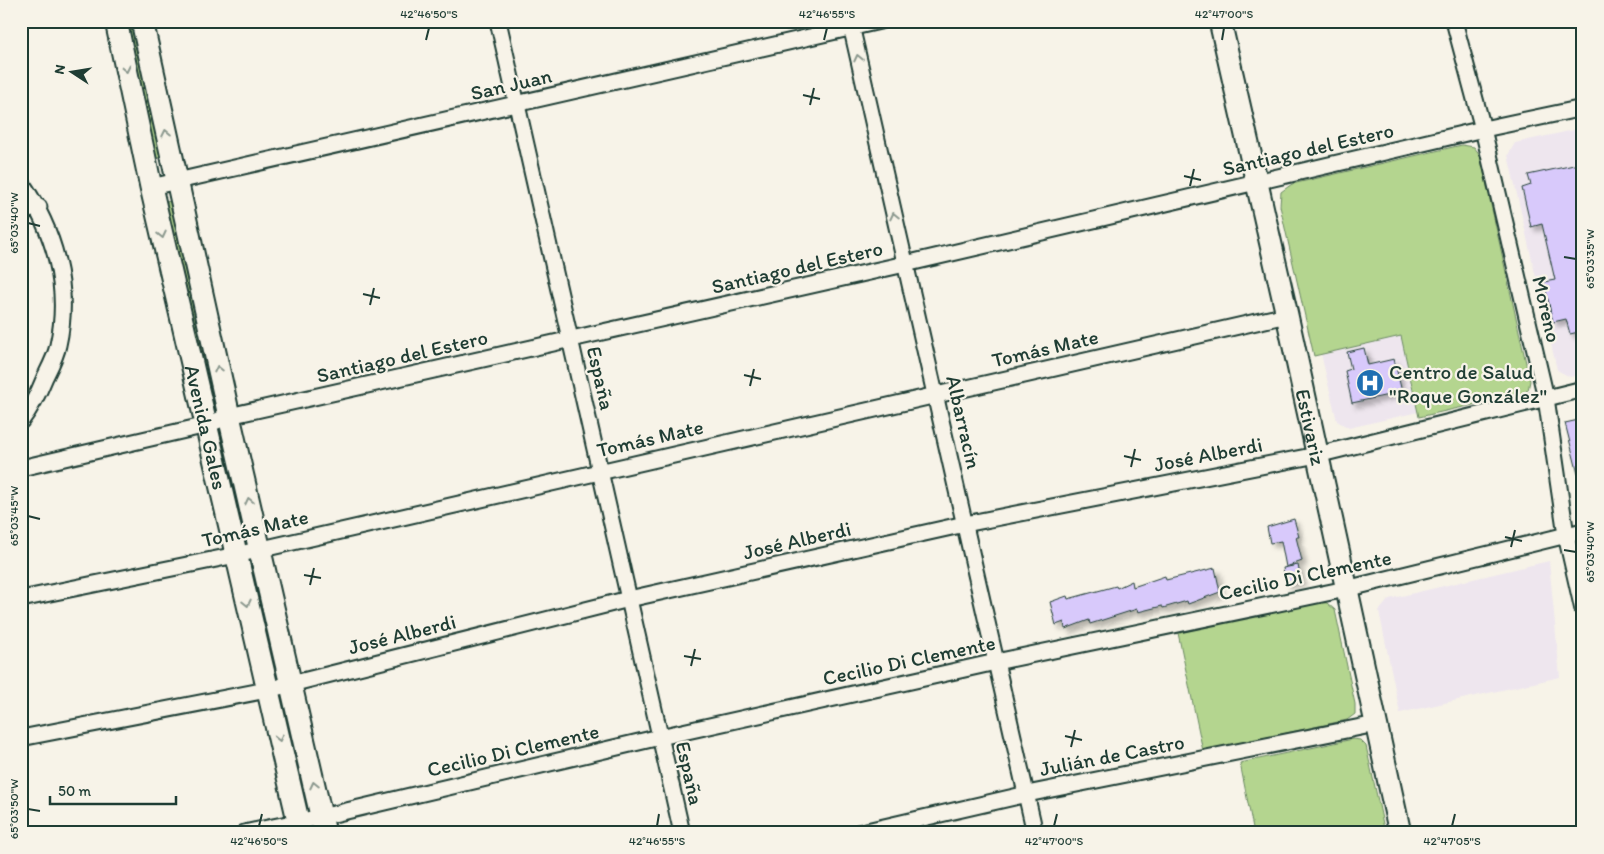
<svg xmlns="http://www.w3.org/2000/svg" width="1604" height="854" viewBox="0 0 1604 854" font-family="Itim,sans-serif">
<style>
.built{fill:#eee6ee}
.green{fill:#b4d58f;stroke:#6a8962}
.building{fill:#d8c9fb;stroke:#1f3d34;filter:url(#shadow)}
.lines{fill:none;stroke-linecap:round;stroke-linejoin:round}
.street-casing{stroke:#1f3d34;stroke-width:19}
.secondary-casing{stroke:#1f3d34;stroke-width:25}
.street{stroke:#f7f3e8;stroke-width:15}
.secondary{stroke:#f7f3e8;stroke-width:21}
.oneway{stroke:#8b988e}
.ticks{fill:none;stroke:#1f3d34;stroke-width:2}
.labels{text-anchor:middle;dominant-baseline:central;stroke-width:4.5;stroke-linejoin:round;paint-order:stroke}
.street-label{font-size:21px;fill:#1f3d34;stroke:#f7f3e8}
.poi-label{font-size:21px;fill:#1f3d34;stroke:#f7f3e8;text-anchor:start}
.neatline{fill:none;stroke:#1f3d34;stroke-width:2}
.ticks-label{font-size:12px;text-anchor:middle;fill:#1f3d34}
</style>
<defs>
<filter id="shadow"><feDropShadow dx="4.5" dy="4.5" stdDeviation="2.5" flood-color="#0004"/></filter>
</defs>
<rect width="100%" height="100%" fill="#f7f3e8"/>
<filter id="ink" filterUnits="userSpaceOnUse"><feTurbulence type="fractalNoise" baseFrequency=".02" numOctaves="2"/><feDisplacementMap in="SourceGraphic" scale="10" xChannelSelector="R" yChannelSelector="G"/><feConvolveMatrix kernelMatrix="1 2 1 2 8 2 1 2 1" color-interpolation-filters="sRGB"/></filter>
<g filter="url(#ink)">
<g class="built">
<path d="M1583 128V374L1570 377 1557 370 1508 155 1515 143Z"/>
<path d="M1401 336 1418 412 1349 428 1337 421 1321 354Z"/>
<path d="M1549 561 1560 677 1400 713 1379 611 1389 599Z"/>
</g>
<g class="green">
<path d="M126 21H133L163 157 156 158Z"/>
<path d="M1462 145 1474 147 1480 155 1530 381 1528 390 1521 394 1419 417 1401 336 1314 356 1280 206 1281 192 1292 184Z"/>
<path d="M172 201 215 390 208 391 165 202Z"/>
<path d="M1317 602 1327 603 1335 610 1355 704V714L1347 720 1203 751 1178 633Z"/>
<path d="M1353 739 1360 740 1366 746 1385 833H1254L1240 763Z"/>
</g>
<g class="building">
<path d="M1583 163V331L1570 334 1566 319 1553 322 1544 282 1555 280 1542 224 1531 227 1522 188 1531 185 1528 175Z"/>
<path d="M1364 348 1368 365 1394 359 1402 392 1352 403 1345 371 1351 369 1347 352Z"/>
<path d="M1583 419V473L1578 474 1565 423Z"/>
<path d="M1294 519 1299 537H1296L1302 561 1286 567 1281 541 1270 543 1267 527Z"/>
<path d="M1298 565 1301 581 1286 584 1283 568Z"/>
<path d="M1215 568 1220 592 1188 604 1187 601 1163 608 1162 606 1138 612 1137 609 1090 624 1089 620 1065 629 1064 622 1056 625 1050 602 1067 596 1068 599 1116 586 1117 588 1132 581 1133 587 1165 576 1166 580Z"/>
</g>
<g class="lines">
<g class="street-casing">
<g id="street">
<path d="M498 21 682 833"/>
<path d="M850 21 1035 833"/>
<path d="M1454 21 1483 129 1546 398 1566 535 1583 610"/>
<path d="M21 182C54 230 71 287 58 345 56 356 50 367 45 377 39 392 31 408 21 421"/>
<path d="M151 187 880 21"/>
<path d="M21 212 39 207"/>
<path d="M21 468 207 425 229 416 905 264 1479 130 1583 108"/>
<path d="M21 599 236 555 1287 315"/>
<path d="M21 738 267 690 629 599 965 524 1317 455 1583 389"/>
<path d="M244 833 321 817 660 737 996 662 1346 589 1583 531"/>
<path d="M858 833 1027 794 1376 724"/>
</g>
</g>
<g class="secondary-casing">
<g id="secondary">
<path id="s1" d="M116 21 151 187 301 833"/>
<path d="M142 21 229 416 325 833"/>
<path id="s2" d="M1220 21 1287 315 1400 833"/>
</g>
</g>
<use href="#street" class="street"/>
<use href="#secondary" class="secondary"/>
</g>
<defs><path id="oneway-chevron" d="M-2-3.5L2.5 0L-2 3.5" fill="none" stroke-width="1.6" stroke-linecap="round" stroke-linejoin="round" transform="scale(1.25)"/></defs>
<g class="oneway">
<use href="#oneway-chevron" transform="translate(858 58) rotate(-103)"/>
<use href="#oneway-chevron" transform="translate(126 69) rotate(78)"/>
<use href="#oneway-chevron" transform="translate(166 133) rotate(-102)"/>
<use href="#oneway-chevron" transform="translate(894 216) rotate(-103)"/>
<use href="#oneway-chevron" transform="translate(162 235) rotate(77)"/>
<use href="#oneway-chevron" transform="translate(218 369) rotate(-103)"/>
<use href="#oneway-chevron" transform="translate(249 501) rotate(-103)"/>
<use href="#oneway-chevron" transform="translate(247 603) rotate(77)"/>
<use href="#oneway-chevron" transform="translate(279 738) rotate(77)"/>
<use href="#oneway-chevron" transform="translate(314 785) rotate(-103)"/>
</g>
</g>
<path class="ticks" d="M426 40 429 28M824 40 827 28M1222 40 1224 28M803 95 820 99M810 105 814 88M1184 176 1201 180M1190 186 1194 169M28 223 40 226M1564 257 1576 259M363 294 380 298M370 305 374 288M744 375 761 379M750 386 754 369M1124 456 1141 460M1131 467 1135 449M28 516 40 519M1505 537 1522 541M1511 547 1515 530M1564 550 1576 552M304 575 321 578M310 585 314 568M684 656 701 659M691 666 695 649M1065 736 1082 740M1071 747 1075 730M28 809 40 811M259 826 262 814M657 826 659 814M1054 826 1057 814M1452 826 1455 814"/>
<defs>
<g id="hospital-disc" transform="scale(1.4375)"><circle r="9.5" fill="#1f6fb2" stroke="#f7f3e8"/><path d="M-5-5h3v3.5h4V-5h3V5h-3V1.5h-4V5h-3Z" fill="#fff"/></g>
</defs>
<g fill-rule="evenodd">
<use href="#hospital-disc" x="1370" y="383"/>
</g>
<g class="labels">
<g class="street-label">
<text transform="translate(511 84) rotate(-13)">San Juan</text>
<text transform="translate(1308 149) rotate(-13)">Santiago del Estero</text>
<text transform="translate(797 267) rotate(-13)">Santiago del Estero</text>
<text transform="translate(1547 309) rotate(77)">Moreno</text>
<text transform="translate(1045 348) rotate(-13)">Tomás Mate</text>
<text transform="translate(402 356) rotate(-13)">Santiago del Estero</text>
<text transform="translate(601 378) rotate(77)">España</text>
<text transform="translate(964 422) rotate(77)">Albarracín</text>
<text stroke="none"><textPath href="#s1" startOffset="416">Avenida Gales</textPath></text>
<text stroke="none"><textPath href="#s2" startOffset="416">Estivariz</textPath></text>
<text transform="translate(650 438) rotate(-13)">Tomás Mate</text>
<text transform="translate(1208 454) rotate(-11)">José Alberdi</text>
<text transform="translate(255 528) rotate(-13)">Tomás Mate</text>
<text transform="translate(797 540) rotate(-13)">José Alberdi</text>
<text transform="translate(1305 575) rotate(-12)">Cecilio Di Clemente</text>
<text transform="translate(402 634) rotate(-14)">José Alberdi</text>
<text transform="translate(909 660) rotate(-12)">Cecilio Di Clemente</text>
<text transform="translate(513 750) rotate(-13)">Cecilio Di Clemente</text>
<text transform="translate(1112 755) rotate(-11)">Julián de Castro</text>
<text transform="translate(690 773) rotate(77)">España</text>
</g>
<g class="poi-label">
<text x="1389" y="371">Centro de Salud<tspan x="1389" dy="24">"Roque González"</tspan></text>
</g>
</g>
<rect width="1604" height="854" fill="none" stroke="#f7f3e8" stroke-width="55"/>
<g transform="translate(72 72) rotate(282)" stroke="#f7f3e8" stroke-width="4" paint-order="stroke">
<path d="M0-4L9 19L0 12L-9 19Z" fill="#1f3d34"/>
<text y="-8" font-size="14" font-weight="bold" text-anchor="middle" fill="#1f3d34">N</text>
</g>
<path d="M50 796v8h126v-8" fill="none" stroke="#1f3d34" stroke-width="2.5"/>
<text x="58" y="796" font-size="15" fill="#1f3d34" stroke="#f7f3e8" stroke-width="4" paint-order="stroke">50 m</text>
<rect x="28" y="28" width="1548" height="798" class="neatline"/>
<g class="ticks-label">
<text x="429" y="18">42°46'50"S</text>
<text x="827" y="18">42°46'55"S</text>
<text x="1224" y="18">42°47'00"S</text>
<text transform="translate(14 223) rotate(-90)" y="4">65°03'40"W</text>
<text transform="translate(1590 259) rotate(-90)" y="4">65°03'35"W</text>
<text transform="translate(14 516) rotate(-90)" y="4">65°03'45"W</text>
<text transform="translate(1590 552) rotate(-90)" y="4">65°03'40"W</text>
<text transform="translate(14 809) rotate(-90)" y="4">65°03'50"W</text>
<text x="259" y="845">42°46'50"S</text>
<text x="657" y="845">42°46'55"S</text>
<text x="1054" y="845">42°47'00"S</text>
<text x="1452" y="845">42°47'05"S</text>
</g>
</svg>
